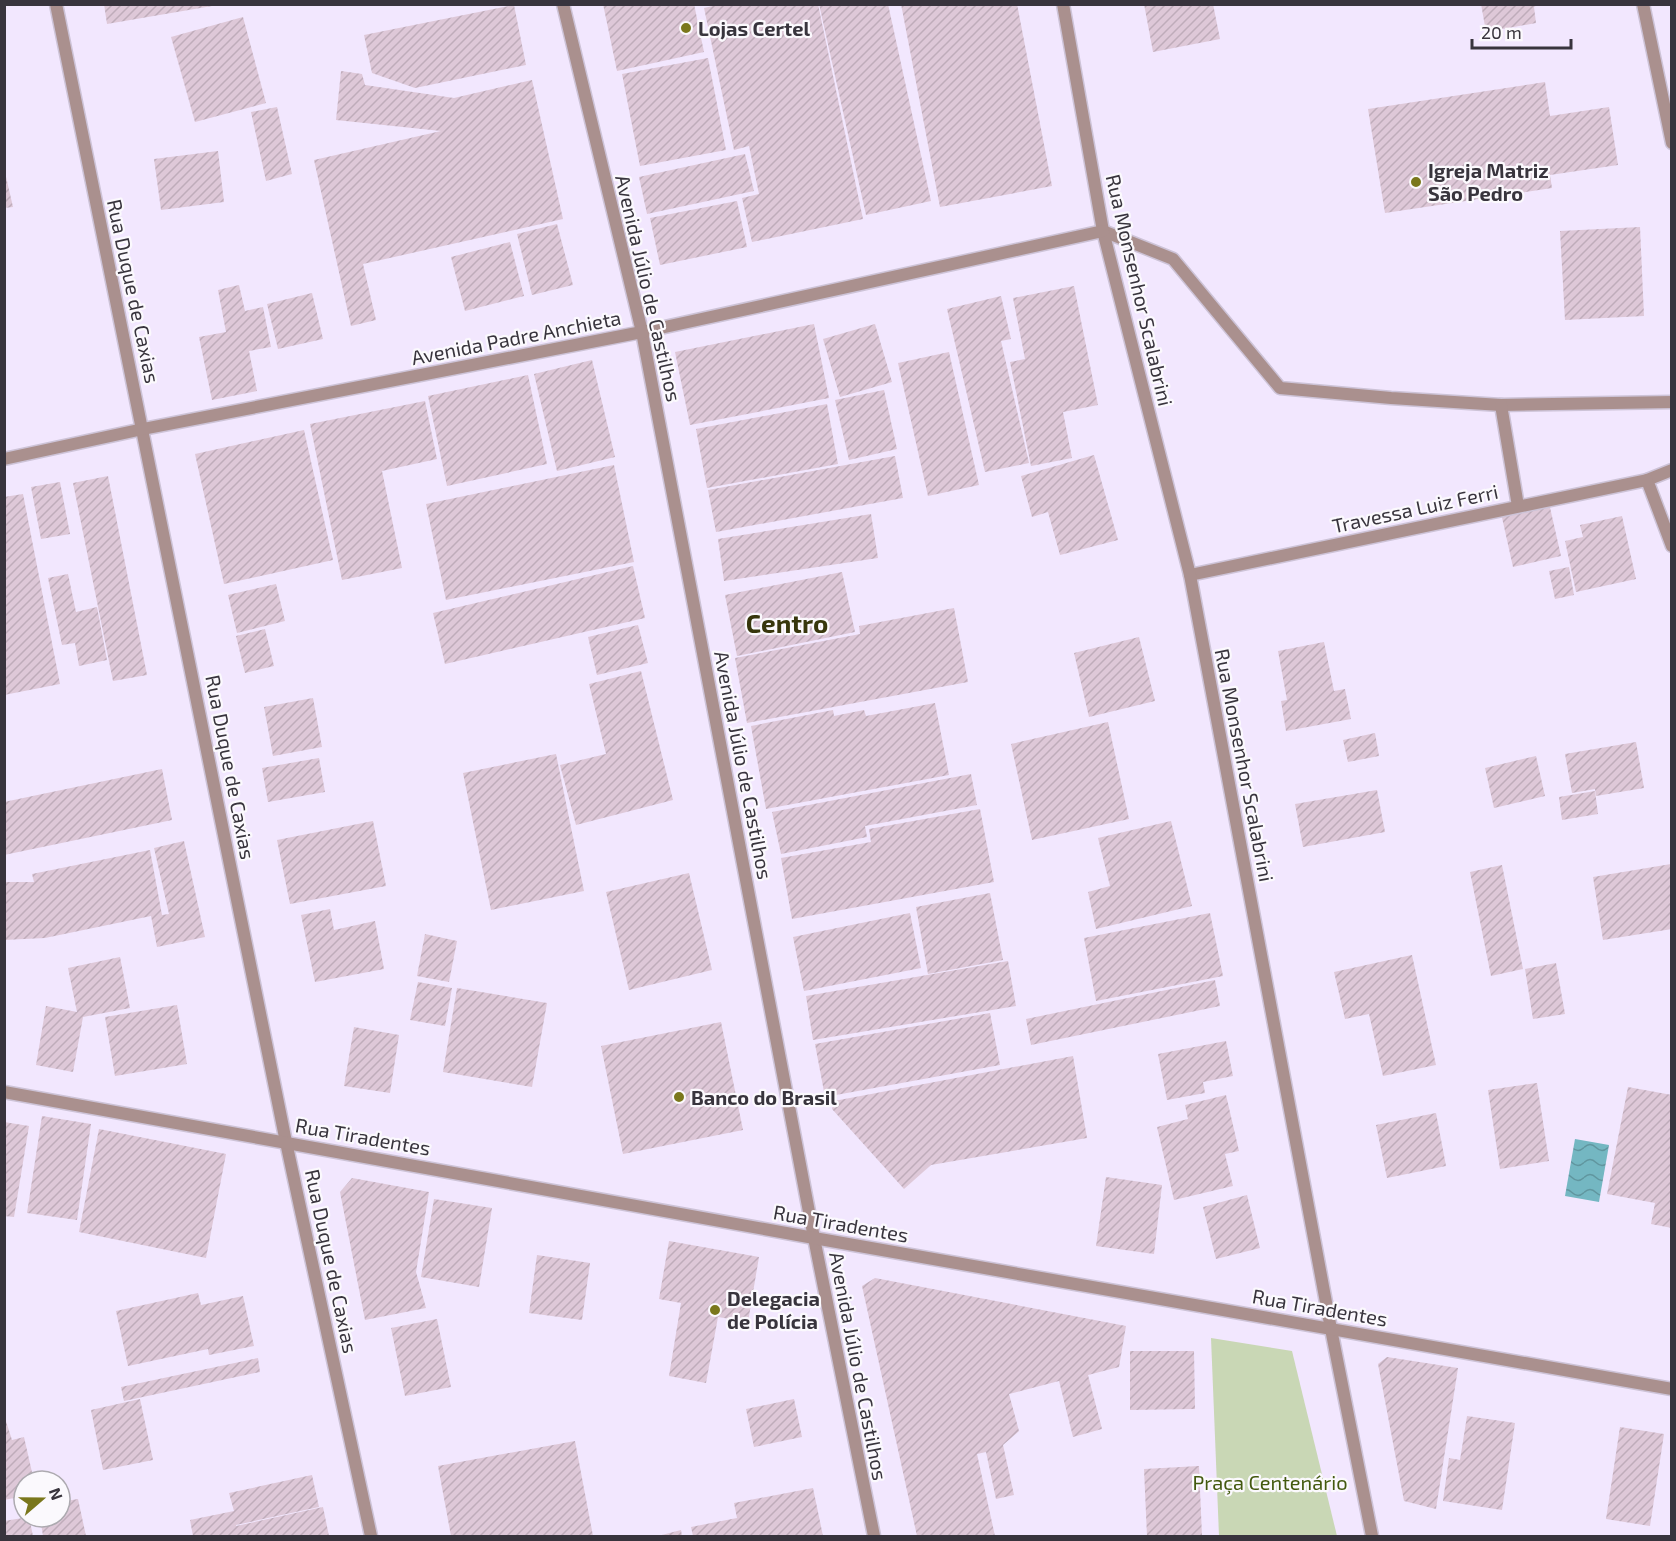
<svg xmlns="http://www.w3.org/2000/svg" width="1676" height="1541" viewBox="0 0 1676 1541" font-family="'Exo 2',sans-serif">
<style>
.park{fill:#c9d7b5}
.water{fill:url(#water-waves)}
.building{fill:url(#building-hatch)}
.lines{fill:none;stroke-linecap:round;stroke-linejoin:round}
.service-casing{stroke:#cdc3d7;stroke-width:15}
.minor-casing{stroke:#cdc3d7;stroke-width:15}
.tertiary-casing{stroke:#cdc3d7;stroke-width:15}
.service{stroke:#aa908e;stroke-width:12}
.minor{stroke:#aa908e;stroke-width:12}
.tertiary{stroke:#aa908e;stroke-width:12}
.poi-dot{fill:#7a771c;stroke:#fbf9fd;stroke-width:2}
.labels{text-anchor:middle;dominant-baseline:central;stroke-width:4.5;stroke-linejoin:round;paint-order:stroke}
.poi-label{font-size:20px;font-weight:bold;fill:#38343d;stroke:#fbf9fd;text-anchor:start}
.street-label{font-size:20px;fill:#38343d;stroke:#fbf9fd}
.park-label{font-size:20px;fill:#43590f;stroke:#fbf9fd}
.district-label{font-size:26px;font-weight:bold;fill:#37360c;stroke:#fbf9fd}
</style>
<defs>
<pattern id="water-waves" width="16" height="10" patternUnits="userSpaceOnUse" patternTransform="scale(1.5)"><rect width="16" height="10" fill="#74b7c2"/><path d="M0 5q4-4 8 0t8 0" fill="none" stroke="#60969f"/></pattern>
<pattern id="building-hatch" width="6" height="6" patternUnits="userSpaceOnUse" patternTransform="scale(1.5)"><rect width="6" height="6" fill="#dec8d8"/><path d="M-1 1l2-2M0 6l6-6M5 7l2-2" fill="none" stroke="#bfacba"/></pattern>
</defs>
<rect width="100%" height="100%" fill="#f2e7fe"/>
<path class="park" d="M1211 1338 1292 1351 1337 1536H1219Z"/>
<path class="water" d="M1575 1139 1609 1145 1599 1202 1565 1196Z"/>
<g class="building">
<path d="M104 4H212V6L107 24Z"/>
<path d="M603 4H694L704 52 617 71Z"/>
<path d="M721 4H818L863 219 752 242 742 198 759 194 749 146 734 150 704 8Z"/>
<path d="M819 4H888L931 201 866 215Z"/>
<path d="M901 4H1017L1052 186 940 207Z"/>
<path d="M1144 4H1213L1220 39 1153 52Z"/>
<path d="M1481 4H1539L1534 7 1536 23 1486 32Z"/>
<path d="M514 5 526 65 415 88 372 73 364 35Z"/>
<path d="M243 17 266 103 195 122 171 37Z"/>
<path d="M708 58 726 150 640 166 622 74Z"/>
<path d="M341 71 362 74 365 85 454 98 532 80 563 219 363 264 376 320 351 326 314 160 441 131 336 120Z"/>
<path d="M1545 82 1550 116 1609 107 1618 165 1550 175 1552 188 1385 213 1368 109Z"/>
<path d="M277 107 292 174 266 181 251 112Z"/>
<path d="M218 151 224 202 161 210 154 159Z"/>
<path d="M745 154 754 191 647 214 639 177Z"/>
<path d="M4 168 13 207 4 208Z"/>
<path d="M737 201 747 247 660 265 650 218Z"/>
<path d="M557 224 573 285 532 295 517 234Z"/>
<path d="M1640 227 1644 316 1565 320 1560 231Z"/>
<path d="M510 242 524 296 465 311 451 257Z"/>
<path d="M239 285 245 311 263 307 271 347 249 351 257 391 212 400 199 337 226 332 218 290Z"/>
<path d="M1074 286 1098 405 1063 412 1072 458 1031 466 1010 362 1025 359 1013 298Z"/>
<path d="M312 293 323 339 278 349 267 304Z"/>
<path d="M1001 296 1011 339 1001 341 1029 463 985 472 947 309Z"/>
<path d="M814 324 829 398 690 425 675 352Z"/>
<path d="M875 324 892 382 840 397 823 339Z"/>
<path d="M949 352 979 485 928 496 898 363Z"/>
<path d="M592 360 615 457 557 471 534 374Z"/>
<path d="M528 375 547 464 447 486 428 396Z"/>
<path d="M884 390 897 449 849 460 835 400Z"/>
<path d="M425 401 437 459 382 471 402 568 342 580 310 424Z"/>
<path d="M827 404 838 464 707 488 696 429Z"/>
<path d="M304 430 333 560 224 584 195 454Z"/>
<path d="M1094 455 1118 540 1060 555 1048 512 1032 517 1021 476Z"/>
<path d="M895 456 903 498 716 532 708 490Z"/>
<path d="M614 465 634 562 446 600 426 504Z"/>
<path d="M108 476 147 675 113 681 73 483Z"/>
<path d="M60 482 70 534 41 539 31 487Z"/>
<path d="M23 494 60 684 4 695V497Z"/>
<path d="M1549 503 1561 556 1513 567 1501 513Z"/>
<path d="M871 514 878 558 724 581 718 539Z"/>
<path d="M1622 516 1636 579 1576 592 1565 541 1583 537 1580 525Z"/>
<path d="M633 566 645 618 445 664 433 613Z"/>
<path d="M1569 567 1574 595 1555 599 1549 571Z"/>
<path d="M842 572 855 632 737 656 725 595Z"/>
<path d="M68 574 76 612 97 607 107 660 79 666 75 643 62 645 48 578Z"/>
<path d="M276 584 285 621 237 633 228 595Z"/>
<path d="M954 608 968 682 747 723 735 658 860 634 859 626Z"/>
<path d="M638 625 648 663 597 675 588 637Z"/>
<path d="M265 629 274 666 245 673 236 636Z"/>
<path d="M1139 637 1155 701 1089 717 1074 653Z"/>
<path d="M1324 642 1334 691 1345 689 1351 719 1286 731 1281 701 1287 700 1278 651Z"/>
<path d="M641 671 673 800 576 825 560 765 606 754 589 684Z"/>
<path d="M313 698 322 747 273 756 264 707Z"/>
<path d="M935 703 949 775 766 809 751 726 833 710 834 716 864 710 866 716Z"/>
<path d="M1108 722 1129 819 1032 840 1011 744Z"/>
<path d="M1375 733 1379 756 1348 762 1343 740Z"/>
<path d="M1636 742 1644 788 1596 796 1595 789 1572 793 1565 754Z"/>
<path d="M556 754 584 891 491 910 463 773Z"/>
<path d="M1536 756 1545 796 1494 808 1485 768Z"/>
<path d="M319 758 325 792 268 802 262 768Z"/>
<path d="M162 769 172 820 4 855V802Z"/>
<path d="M971 774 977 805 865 826 867 837 781 854 772 812Z"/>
<path d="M1377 790 1385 832 1303 847 1295 804Z"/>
<path d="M1595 791 1598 814 1562 820 1559 797Z"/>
<path d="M980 809 994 882 792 919 781 858 871 842 869 829Z"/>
<path d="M373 821 386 886 290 904 277 840Z"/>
<path d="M1171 821 1192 906 1096 929 1088 892 1110 886 1098 838Z"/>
<path d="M184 841 205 937 157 947 151 916 45 938 4 940V882H34L32 874 150 850 162 915 169 914 154 848Z"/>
<path d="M1671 864 1672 929 1603 940 1593 877Z"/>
<path d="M1502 865 1523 969 1491 976 1470 872Z"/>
<path d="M689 873 712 970 629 990 606 892Z"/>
<path d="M990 893 1003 960 928 974 916 907Z"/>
<path d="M330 909 334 930 375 921 384 969 315 982 301 915Z"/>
<path d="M910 913 921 968 804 991 793 937Z"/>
<path d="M1210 913 1223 976 1096 1001 1084 938Z"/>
<path d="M425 934 457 941 449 982 417 976Z"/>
<path d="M1412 955 1436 1065 1383 1076 1369 1014 1345 1019 1334 972Z"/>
<path d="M120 957 130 1008 83 1017 73 1072 36 1065 46 1006 77 1012 68 968Z"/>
<path d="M1008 961 1016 1006 813 1040 806 996Z"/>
<path d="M1556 963 1565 1014 1533 1019 1525 969Z"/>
<path d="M1215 980 1220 1006 1031 1045 1026 1019Z"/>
<path d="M418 982 452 988 445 1026 410 1020Z"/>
<path d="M457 988 547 1003 532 1087 443 1072Z"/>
<path d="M177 1005 187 1064 115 1076 105 1017Z"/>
<path d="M990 1013 1000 1065 825 1097 815 1044Z"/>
<path d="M721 1022 743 1130 623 1154 601 1046Z"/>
<path d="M354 1027 399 1035 390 1093 344 1086Z"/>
<path d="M1226 1041 1233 1076 1203 1082 1205 1093 1167 1100 1158 1054Z"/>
<path d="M1073 1056 1087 1138 931 1165 904 1189 832 1109 834 1101Z"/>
<path d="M1537 1083 1549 1161 1500 1169 1488 1090Z"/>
<path d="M1628 1087 1672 1095V1228L1651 1224 1655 1203 1607 1194Z"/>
<path d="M1226 1095 1239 1151 1225 1154 1233 1186 1174 1200 1157 1127 1188 1119 1185 1105Z"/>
<path d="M1436 1113 1446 1166 1387 1178 1376 1125Z"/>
<path d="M42 1116 91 1124 77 1220 27 1213Z"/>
<path d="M4 1122 29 1126 14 1217 4 1216Z"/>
<path d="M99 1129 226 1154 206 1258 79 1232Z"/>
<path d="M1106 1177 1162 1185 1154 1254 1096 1246Z"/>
<path d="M352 1178 429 1192 416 1272 426 1308 365 1320 340 1192Z"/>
<path d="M1247 1195 1260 1248 1216 1259 1203 1207Z"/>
<path d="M434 1199 492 1208 479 1287 421 1277Z"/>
<path d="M669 1241 759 1257 748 1322 718 1317 706 1383 669 1376 681 1303 659 1299Z"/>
<path d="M537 1255 590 1263 582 1320 529 1313Z"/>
<path d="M875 1278 1126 1326 1119 1367 1088 1375 1102 1429 1073 1437 1059 1381 1009 1394 1019 1431 1003 1445 1014 1495 996 1499 986 1452 977 1454 995 1536H917L862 1286Z"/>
<path d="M198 1293 201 1305 243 1296 254 1346 209 1355 208 1349 128 1366 116 1311Z"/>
<path d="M437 1319 451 1387 405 1396 391 1328Z"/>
<path d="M1130 1351H1194L1195 1409 1130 1410Z"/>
<path d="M1387 1357 1458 1368 1436 1509 1404 1501 1378 1364Z"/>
<path d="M258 1358 260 1372 124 1401 121 1387Z"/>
<path d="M140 1399 153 1460 103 1470 91 1410Z"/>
<path d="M794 1399 802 1437 754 1447 746 1409Z"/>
<path d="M4 1415 12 1440 24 1437 34 1481H24V1496L4 1500Z"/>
<path d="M1467 1416 1515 1423 1502 1510 1443 1501 1449 1458 1460 1460Z"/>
<path d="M1620 1427 1664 1434 1650 1526 1606 1519Z"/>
<path d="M575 1441 593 1536H451L438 1466Z"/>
<path d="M1199 1466 1202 1536H1147L1144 1469Z"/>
<path d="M312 1475 319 1507 236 1525V1526L323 1507 329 1536H193L190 1520 234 1511 229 1493Z"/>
<path d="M813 1488 823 1536H693L691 1527 737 1518 734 1503Z"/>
<path d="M78 1499 86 1536H43L40 1517H60V1502Z"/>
<path d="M29 1517 33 1536H4V1521Z"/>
<path d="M681 1530 682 1536H658Z"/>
</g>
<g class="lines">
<g class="service-casing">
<g id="service">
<path d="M1103 231 1173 259 1280 388 1391 398 1501 405 1672 402"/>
<path d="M1501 405 1518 506"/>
</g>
</g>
<g class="minor-casing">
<g id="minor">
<path d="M56 4 286 1142 371 1536"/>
<path d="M1643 4 1672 143"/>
<path d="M1672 470 1647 480 1672 546"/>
<path d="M1190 575 1647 480"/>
</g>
</g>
<g class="tertiary-casing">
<g id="tertiary">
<path d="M563 4 642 332 814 1238 874 1536"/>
<path d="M1063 4 1103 231 1190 575 1331 1329 1372 1536"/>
<path d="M4 459 143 429 642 332 1103 231"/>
<path d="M4 1092 814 1238 1672 1389"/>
</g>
</g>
<use href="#service" class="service"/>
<use href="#minor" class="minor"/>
<use href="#tertiary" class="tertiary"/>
</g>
<g class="poi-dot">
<circle cx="686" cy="28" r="6"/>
<circle cx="1416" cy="182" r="6"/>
<circle cx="679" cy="1097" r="6"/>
<circle cx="715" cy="1310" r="6"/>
</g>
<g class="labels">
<g class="poi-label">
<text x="698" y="28">Lojas Certel</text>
<text x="1428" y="170">Igreja Matriz<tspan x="1428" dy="23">São Pedro</tspan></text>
<text x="691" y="1097">Banco do Brasil</text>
<text x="727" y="1298">Delegacia<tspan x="727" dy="23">de Polícia</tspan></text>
</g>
<g class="street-label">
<text transform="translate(649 288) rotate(77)">Avenida Júlio de Castilhos</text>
<text transform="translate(1140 290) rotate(77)">Rua Monsenhor Scalabrini</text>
<text transform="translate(134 291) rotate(78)">Rua Duque de Caxias</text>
<text transform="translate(516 337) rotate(-11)">Avenida Padre Anchieta</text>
<text transform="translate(1415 508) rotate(-12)">Travessa Luiz Ferri</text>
<text transform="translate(744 765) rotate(79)">Avenida Júlio de Castilhos</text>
<text transform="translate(1245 765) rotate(79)">Rua Monsenhor Scalabrini</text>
<text transform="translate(231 767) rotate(79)">Rua Duque de Caxias</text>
<text transform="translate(363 1136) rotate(10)">Rua Tiradentes</text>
<text transform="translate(841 1223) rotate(10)">Rua Tiradentes</text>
<text transform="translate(332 1261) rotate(78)">Rua Duque de Caxias</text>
<text transform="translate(1320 1307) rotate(10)">Rua Tiradentes</text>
<text transform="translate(859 1366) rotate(79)">Avenida Júlio de Castilhos</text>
</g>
<g class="park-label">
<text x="1270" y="1482">Praça Centenário</text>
</g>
<g class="district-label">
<text x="787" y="622">Centro</text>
</g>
</g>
<rect width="1676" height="1541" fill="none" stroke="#38343d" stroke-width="12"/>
<g transform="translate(42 1499) rotate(70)"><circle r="28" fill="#fbf9fd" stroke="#adaab0" stroke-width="1.5"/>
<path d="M0-4.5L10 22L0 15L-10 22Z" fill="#7a771c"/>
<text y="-9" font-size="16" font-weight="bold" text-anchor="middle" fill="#38343d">N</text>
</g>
<path d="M1472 39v9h99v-9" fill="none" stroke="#38343d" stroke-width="3"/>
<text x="1481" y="39" font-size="18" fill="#38343d" stroke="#fbf9fd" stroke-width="4.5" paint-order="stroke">20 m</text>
</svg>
